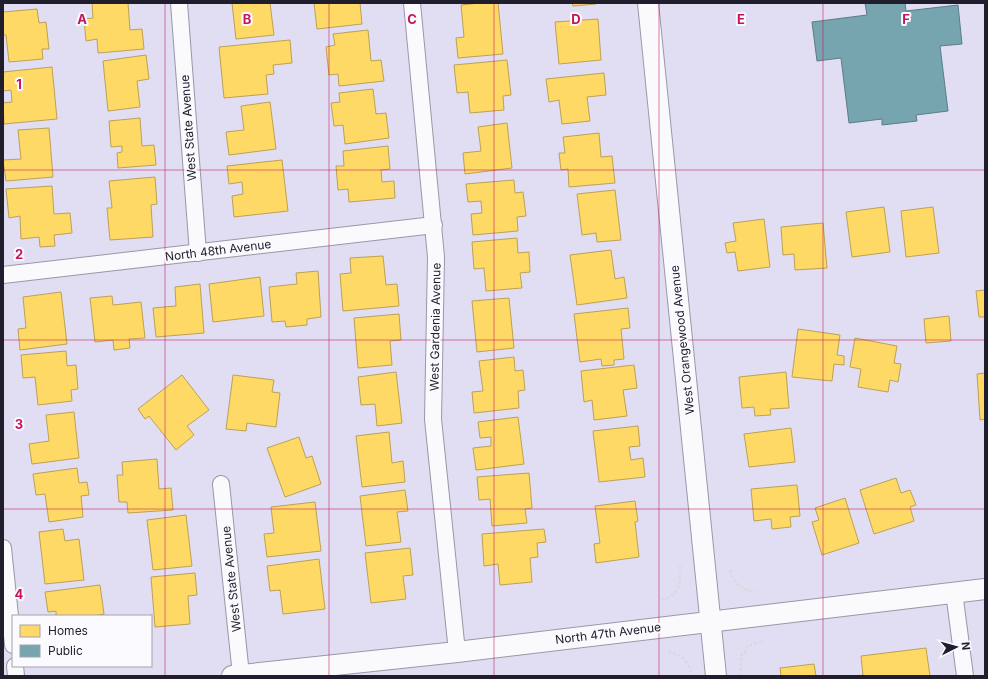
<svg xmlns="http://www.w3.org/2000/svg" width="988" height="679" viewBox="0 0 988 679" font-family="Inter,sans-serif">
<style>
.homes{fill:#ffd966;stroke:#bca155}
.public{fill:#76a5af;stroke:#5c7c88}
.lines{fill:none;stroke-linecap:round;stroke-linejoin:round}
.minor-casing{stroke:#9b97a8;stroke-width:18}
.tertiary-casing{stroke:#9b97a8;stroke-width:22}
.path{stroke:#dad9df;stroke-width:2.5;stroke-dasharray:3 2;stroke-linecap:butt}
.minor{stroke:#fafafd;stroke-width:16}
.tertiary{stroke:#fafafd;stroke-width:20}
.grid{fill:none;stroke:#c2185b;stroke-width:1;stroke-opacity:0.55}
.labels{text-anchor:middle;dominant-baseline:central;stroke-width:4;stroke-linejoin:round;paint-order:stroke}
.street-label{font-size:12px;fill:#201d2c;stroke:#fbfafe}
.grid-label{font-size:13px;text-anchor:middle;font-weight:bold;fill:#c2185b;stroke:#fbfafe;stroke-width:4;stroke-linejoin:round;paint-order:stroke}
</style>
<rect width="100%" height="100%" fill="#e1ddf3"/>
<g class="homes">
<path d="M92 3H128L130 30 142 29 144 49 98 53 97 39 86 41 84 19 93 18Z"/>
<path d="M232 3H270L274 35 236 39Z"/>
<path d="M314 3H360L362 24 317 29Z"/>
<path d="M480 3H498L503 54 458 58 456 38 464 37 461 5Z"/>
<path d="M572 3H596V4L573 6Z"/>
<path d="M37 9 39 23 46 22 49 49H42L43 59 9 62 6 35H3V12Z"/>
<path d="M598 19 601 60 559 64 555 22Z"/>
<path d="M368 30 371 61 381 60 384 81 339 86 338 74 329 75 326 47 335 45 333 34Z"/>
<path d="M290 40 292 63 273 65 274 74 266 75 268 94 224 98 219 47Z"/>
<path d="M146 55 149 79 137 81 140 107 108 111 103 61Z"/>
<path d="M507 60 511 95 503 96 504 110 470 113 468 92 457 93 454 65Z"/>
<path d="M52 67 57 119 4 124 3 103 12 102 11 90 3 91V72Z"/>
<path d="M604 73 606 95 587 97 590 121 562 124 559 100 549 102 546 79Z"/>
<path d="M373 89 376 114 386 113 389 138 345 144 343 125 334 126 331 103 340 102 339 93Z"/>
<path d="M270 102 276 149 229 155 226 132 244 130 241 106Z"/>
<path d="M140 118 142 146 154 145 156 165 118 168 117 153 122 152V146L111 147 109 121Z"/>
<path d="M507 123 512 168 465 174 463 153 481 151 478 127Z"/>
<path d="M49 128 53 177 6 181 3 160 21 159 18 130Z"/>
<path d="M599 133 601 157 612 156 615 183 569 187 568 169 561 170 559 153H565L563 137Z"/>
<path d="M388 146 390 169 381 170 382 182 394 181 395 198 349 202 348 189 338 190 336 166H344L343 151Z"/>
<path d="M282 160 288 211 234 217 232 196 243 194 242 182 229 184 227 166Z"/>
<path d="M155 177 157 204 151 205 153 237 110 240 107 208H112L109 181Z"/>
<path d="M514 180 515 193 523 192 526 216 517 217 518 231 473 235 471 214 482 213 481 201 468 202 466 184Z"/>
<path d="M52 186 54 214 70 213 72 233 54 235 55 246 40 247 39 237 21 239 20 216 9 218 6 189Z"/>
<path d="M615 190 621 240 597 242 596 233 582 235 577 194Z"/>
<path d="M884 207 890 252 852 257 846 212Z"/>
<path d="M933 207 939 253 906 257 901 211Z"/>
<path d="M764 219 770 267 738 271 735 252 727 253 725 243 736 241 733 223Z"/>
<path d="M823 223 827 268 795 270 794 254 783 255 781 227Z"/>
<path d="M517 238 518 253 529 252 530 272 520 273 522 288 486 291 484 268 474 269 472 242Z"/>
<path d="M611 250 615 279 624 277 627 298 577 305 570 255Z"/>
<path d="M383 256 386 285 397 284 399 306 343 311 340 274 351 273 350 258Z"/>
<path d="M318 271 321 317 307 319V325L286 327 285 321 272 322 269 287 297 284 296 273Z"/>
<path d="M260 277 264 316 213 322 209 284Z"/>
<path d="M200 284 204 333 156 337 153 308 176 306 175 287Z"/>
<path d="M985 290V317H979L976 291Z"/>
<path d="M61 292 67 344 20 350 18 329 26 328 23 297Z"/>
<path d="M112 296 113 305 141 302 145 338 129 339 130 348 114 350 113 340 95 342 90 298Z"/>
<path d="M509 298 514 348 477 352 472 301Z"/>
<path d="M628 308 630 328 621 329 624 359 614 360V365L602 366 601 359 580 362 574 314Z"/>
<path d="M399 314 401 340 390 341 392 365 358 368 354 318Z"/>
<path d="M949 316 951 341 926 343 924 319Z"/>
<path d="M798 329 840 335 837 355 844 356V365L834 364 832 381 792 377Z"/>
<path d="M855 338 897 346 894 363 901 364 898 382 890 380 888 392 858 387 861 369 850 367Z"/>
<path d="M66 351 67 366 76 365 78 389 71 390 72 401 38 405 35 377 23 378 21 355Z"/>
<path d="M514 357 515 371 523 370 525 390 518 391 519 408 474 413 472 392 483 391 479 361Z"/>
<path d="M634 365 637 388 623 390 627 416 594 420 592 400 584 402 581 371Z"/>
<path d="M396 372 402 423 377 426 375 404 361 405 358 377Z"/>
<path d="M786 372 789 408 770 409 771 415 755 416 754 407 742 408 739 377Z"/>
<path d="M985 373V419L980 420 977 374Z"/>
<path d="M182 375 209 410 187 426 194 435 176 450 149 416 145 419 138 409Z"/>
<path d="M233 375 274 380 272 392 280 393 276 427 247 423 246 431 226 429Z"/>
<path d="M74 412 79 458 32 464 29 444 49 441 46 415Z"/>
<path d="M518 417 524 464 476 470 473 448 491 446V437L480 438 478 422Z"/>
<path d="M638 426 640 446 629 447 631 460 643 458 645 477 599 482 593 431Z"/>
<path d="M791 428 795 462 749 467 744 434Z"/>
<path d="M389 432 392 463 403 461 405 482 362 487 356 436Z"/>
<path d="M299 437 306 458 312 456 321 484 285 497 267 448Z"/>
<path d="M157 459 159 489 171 488 173 510 128 513 127 502H119L117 475H123L122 462Z"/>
<path d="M77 468 79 483 87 482 89 495 81 496 83 517 49 522 45 494 36 495 33 474Z"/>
<path d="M529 473 532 508 525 509 527 523 492 526 490 499 479 500 477 477Z"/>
<path d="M896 478 901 493 910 490 916 505 910 507 914 521 874 534 860 490Z"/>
<path d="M797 485 800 516 790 517 791 527 772 529 771 519 754 521 751 489Z"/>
<path d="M405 490 408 511 397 512 401 542 366 546 360 496Z"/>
<path d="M845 498 859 543 822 555 812 522 819 520 815 508Z"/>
<path d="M635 501 638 521 635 522 639 557 596 563 594 544 600 543 595 506Z"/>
<path d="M315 502 321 551 267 557 264 534 274 533 271 507Z"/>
<path d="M186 515 192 566 153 570 147 520Z"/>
<path d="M63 529 65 541 79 539 84 580 45 584 39 532Z"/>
<path d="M544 529 546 542 537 543 538 557 530 558 532 582 500 585 498 564 484 566 482 534Z"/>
<path d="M410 548 413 575 403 576 406 599 371 603 365 553Z"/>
<path d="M319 559 325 609 283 614 280 590 270 591 267 566Z"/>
<path d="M195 573 197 595 188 596 190 624 155 627 151 577Z"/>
<path d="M100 585 104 614 94 616H56V611L48 612 45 592Z"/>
<path d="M926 648 930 676H858L863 675 861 656Z"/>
<path d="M814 664 816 676H781L780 668Z"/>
</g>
<path class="public" d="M865 3H905L906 11 958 5 962 44 940 46 948 111 916 115 917 121 882 125V119L849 123 841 58 817 61 812 22 867 15Z"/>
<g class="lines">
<g class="minor-casing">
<g id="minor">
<path d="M179 3 198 253"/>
<path d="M412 3 436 257 433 419 457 652"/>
<path d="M3 275 434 225"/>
<path d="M221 484 241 675"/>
<path d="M3 548 13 645"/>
<path d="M954 592 965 676"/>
<path d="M15 666 16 676"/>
</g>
</g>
<g class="tertiary-casing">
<g id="tertiary">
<path d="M648 3 716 676"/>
<path d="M232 676 457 652 985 589"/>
</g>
</g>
<g class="path">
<path d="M730 570C733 584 742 590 756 592"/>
<path d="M662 600C680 596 681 581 680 565"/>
<path d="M668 652C682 654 689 662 692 676"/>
<path d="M741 676V655L745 653 747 646 764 641"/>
</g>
<use href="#minor" class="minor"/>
<use href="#tertiary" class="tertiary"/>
</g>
<path class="grid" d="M165 3V676M329 3V676M494 3V676M659 3V676M823 3V676M3 170H985M3 340H985M3 509H985"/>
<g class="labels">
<g class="street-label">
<text transform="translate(188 128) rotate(-94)">West State Avenue</text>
<text transform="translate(218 250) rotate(-7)">North 48th Avenue</text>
<text transform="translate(435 327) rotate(-89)">West Gardenia Avenue</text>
<text transform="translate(682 340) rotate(-96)">West Orangewood Avenue</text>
<text transform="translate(231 579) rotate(-96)">West State Avenue</text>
<text transform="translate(608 633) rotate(-7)">North 47th Avenue</text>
</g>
</g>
<g class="grid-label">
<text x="82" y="24">A</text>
<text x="247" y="24">B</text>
<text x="412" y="24">C</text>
<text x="576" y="24">D</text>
<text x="741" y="24">E</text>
<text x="906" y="24">F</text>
<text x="19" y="89">1</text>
<text x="19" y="259">2</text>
<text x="19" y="429">3</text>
<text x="19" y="599">4</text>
</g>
<rect width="988" height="679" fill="none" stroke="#201d2c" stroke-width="8"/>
<rect x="12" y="615" width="140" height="52" fill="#fbfafe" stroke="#a3a2aa"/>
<rect x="20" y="625" width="20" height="12" fill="#ffd966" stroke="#a3a2aa"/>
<text x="48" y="635" font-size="12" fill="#201d2c">Homes</text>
<rect x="20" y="645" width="20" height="12" fill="#76a5af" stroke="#a3a2aa"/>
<text x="48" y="655" font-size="12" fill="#201d2c">Public</text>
<g transform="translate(956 647) rotate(84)" stroke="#fbfafe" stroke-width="3" paint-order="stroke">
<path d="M0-3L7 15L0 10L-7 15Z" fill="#201d2c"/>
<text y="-6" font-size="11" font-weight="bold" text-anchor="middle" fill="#201d2c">N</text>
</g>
</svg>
